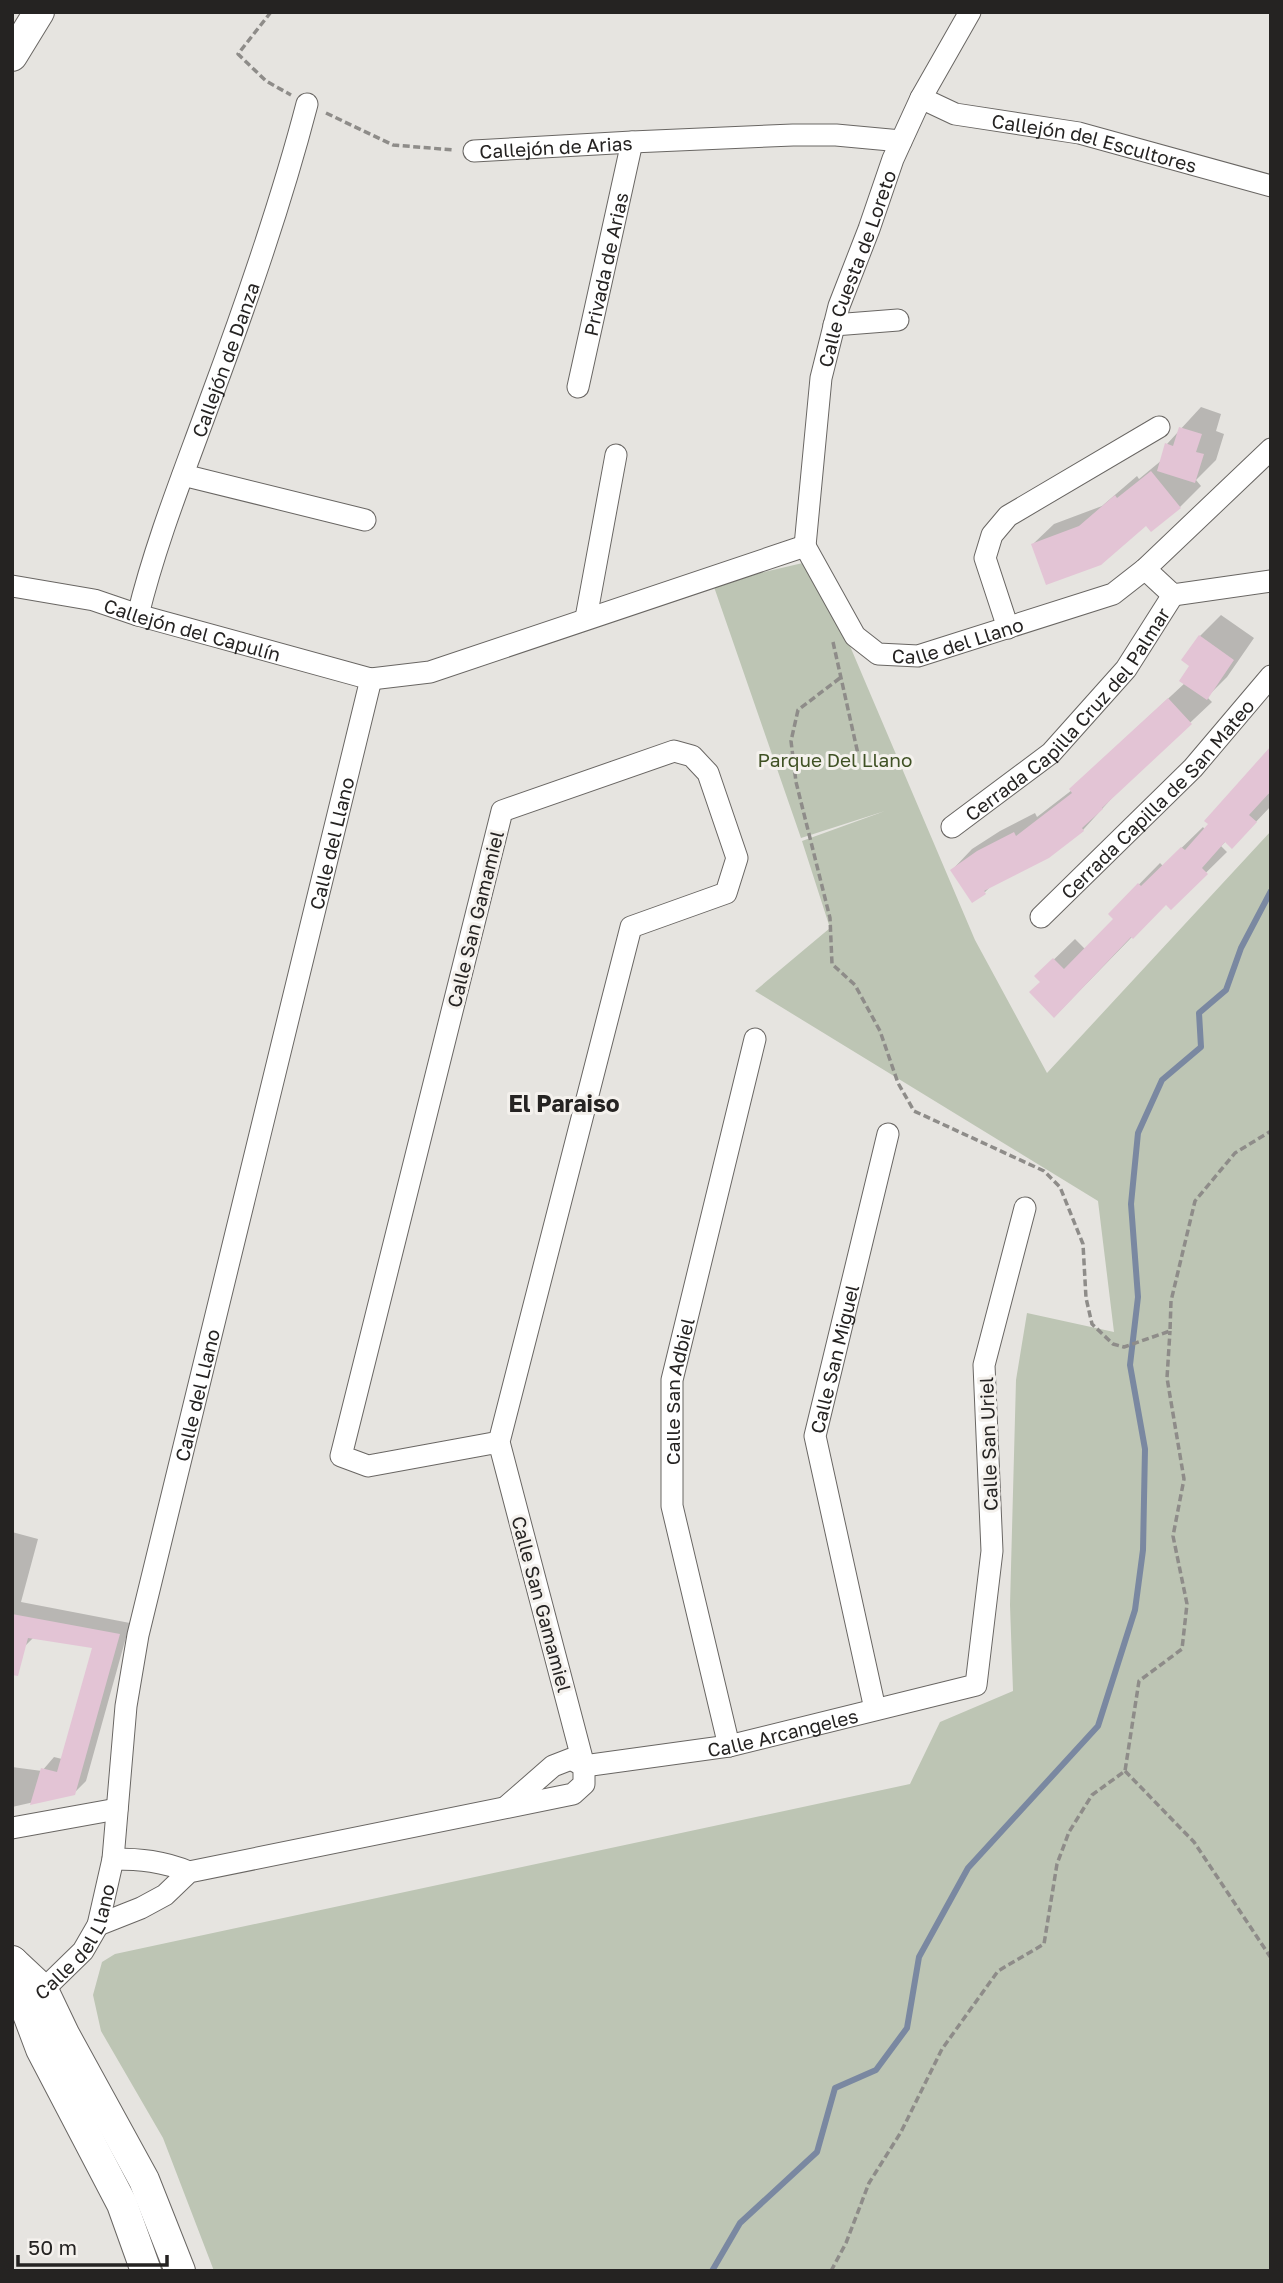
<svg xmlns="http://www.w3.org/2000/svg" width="1283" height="2283" viewBox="0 0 1283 2283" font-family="'Golos Text',sans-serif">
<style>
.green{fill:#bdc5b4}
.shadow{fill:#0003}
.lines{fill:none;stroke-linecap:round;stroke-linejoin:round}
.stream{stroke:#7a88a1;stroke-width:6}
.building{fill:#e3c4d5}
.street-casing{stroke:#696663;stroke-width:23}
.secondary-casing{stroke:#696663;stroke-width:32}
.path{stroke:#8e8c89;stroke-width:3.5;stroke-dasharray:7 3.5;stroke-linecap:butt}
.street{stroke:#fff;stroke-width:21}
.secondary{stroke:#fff;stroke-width:30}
.labels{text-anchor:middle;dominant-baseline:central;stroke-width:6;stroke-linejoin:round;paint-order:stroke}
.street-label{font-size:19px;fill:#252322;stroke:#f4f1ed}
.park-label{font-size:19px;fill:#3f5124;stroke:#f4f1ed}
.quarter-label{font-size:23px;font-weight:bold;fill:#252322;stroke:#f4f1ed}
</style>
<rect width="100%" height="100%" fill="#e6e4e0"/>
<path class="green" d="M807 562 844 632 975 940 1047 1073 1271 831V2271H214L163 2138 101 2031 93 1995 102 1962 115 1954 910 1784 940 1722 1013 1691 1010 1605 1016 1380 1027 1313 1114 1332 1098 1201 755 991 830 928 802 841 885 811 801 838 713 584Z"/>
<g class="shadow">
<path d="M1201 407 1221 414 1216 431 1224 434 1216 460 1196 480 1201 486 1180 507 1152 530 1146 524 1033 544 1054 524 1102 506 1137 476 1139 479 1162 460 1167 444Z"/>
<path d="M1221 615 1254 638 1227 677 1207 697 1212 702 1122 787 1083 830 991 886 985 892 952 870 972 849 1000 831 1035 813 1037 817 1072 790 1092 769 1185 683 1200 636Z"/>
<path d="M1269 793 1271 795V806L1252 826 1226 841 1221 846 1227 852 1171 907 1166 902 1055 1016 1042 982 1037 976 1075 939 1086 950 1116 919 1110 914 1160 863 1163 866 1203 827 1205 830Z"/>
<path d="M12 1532 38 1539 21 1602 130 1623 86 1781 74 1793 12 1807V1767L42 1771 54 1757 62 1759 94 1647 34 1637 24 1647 12 1644Z"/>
</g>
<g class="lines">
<path class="stream" d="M712 2271 740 2223 817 2152 835 2088 876 2070 907 2028 919 1957 968 1868 1098 1726 1135 1610 1143 1550 1145 1449 1130 1365 1138 1297 1131 1204 1138 1133 1162 1080 1201 1047 1199 1013 1226 990 1241 948 1271 891"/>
</g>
<g class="building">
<path d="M1179 427 1202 434 1196 452 1204 454 1195 483 1157 471 1165 443 1173 446Z"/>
<path d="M1151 471 1181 508 1151 532 1146 526 1101 565 1046 585 1031 544 1079 526 1115 495 1117 498Z"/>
<path d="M1199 635 1234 660 1207 700 1179 681 1189 666 1181 660Z"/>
<path d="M1168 698 1192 724 1102 808 1103 809 1082 828 1084 831 1049 858 984 891 986 894 972 903 950 870 977 851 1014 832 1016 836 1072 793 1069 789Z"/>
<path d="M1271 746V791L1249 815 1257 822 1232 849 1225 842 1202 868 1208 874 1171 910 1166 905 1133 939 1131 937 1054 1018 1029 992 1040 982 1034 976 1053 958 1064 969 1113 919 1108 914 1138 883 1141 886 1181 847 1185 850 1208 824 1204 821Z"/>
<path d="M12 1614 120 1634 75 1795 30 1805 41 1768 57 1772 92 1648 28 1638 18 1676 12 1675Z"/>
</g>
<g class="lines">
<g class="street-casing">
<g id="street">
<path id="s1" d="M921 98 955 114 1079 133 1271 186"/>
<path id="s2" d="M474 151 632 142 793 135H836L901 141"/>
<path d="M834 325 898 320"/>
<path id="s3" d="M578 387 632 142"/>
<path d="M183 475 365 520"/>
<path id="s4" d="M805 546 855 636 878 654 918 656 1113 594 1145 569 1271 449"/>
<path id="s5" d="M805 546 821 378 839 306 869 229 893 159 921 98 970 12"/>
<path d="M1145 569 1173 595 1271 581"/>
<path id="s6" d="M12 586 94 600 138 615 371 679 430 672 805 546"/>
<path id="s7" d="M138 615C156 541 185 470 211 398 247 301 281 204 307 104"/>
<path d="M586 618 616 455"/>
<path d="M1008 628 985 558 992 535 1008 516 1159 427"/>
<path id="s8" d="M952 827 1051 753 1126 669 1173 595"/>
<path id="s9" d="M1041 917 1193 768 1271 676"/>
<path id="s10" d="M875 1709 815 1436 888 1134"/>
<path id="s11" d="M729 1746 672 1506V1380L755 1039"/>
<path id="s12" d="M506 1807 553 1766 571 1759 584 1766 729 1746 976 1685 992 1551 984 1365 1025 1208"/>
<path d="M12 1828 117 1809"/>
<path d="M113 1859C140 1859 163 1861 189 1872"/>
<path d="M98 1925 141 1908 165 1895 189 1872 573 1794 584 1784V1766L499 1442 631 927 726 893 737 858 708 773 692 756 674 751 502 811 341 1456 368 1466 499 1442"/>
<path id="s13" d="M31 1997 43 1990 83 1951 98 1925 113 1859 126 1706 138 1635 371 679"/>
</g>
</g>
<g class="secondary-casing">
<g id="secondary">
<path d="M12 56 39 12"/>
<path d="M12 1961 43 1990 64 2034 144 2180 180 2271"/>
<path d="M13 1962 23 2001 41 2049 122 2204 146 2271"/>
</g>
</g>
<g class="path">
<path d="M271 12 238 54 266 81 291 95"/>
<path d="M326 113 393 145 454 150"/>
<path d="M833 642 858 754"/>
<path d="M840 678 798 710 791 741 796 782 830 918 832 964 855 985 880 1031 898 1083 914 1111 1044 1171 1060 1187 1083 1244 1086 1298 1092 1324 1113 1344 1124 1347 1170 1331 1171 1301 1195 1201 1235 1153 1271 1131"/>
<path d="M1125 1771 1194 1842 1271 1958"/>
<path d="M831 2271 846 2243 869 2183 901 2132 942 2049 998 1971 1044 1944 1057 1864 1069 1832 1092 1795 1125 1771 1139 1681 1182 1649 1187 1604 1173 1536 1184 1479 1167 1378 1170 1331"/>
</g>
<use href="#street" class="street"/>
<use href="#secondary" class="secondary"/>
</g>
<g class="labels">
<g class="street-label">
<text stroke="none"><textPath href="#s1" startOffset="180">Callejón del Escultores</textPath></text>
<text stroke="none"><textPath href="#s2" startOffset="82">Callejón de Arias</textPath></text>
<text stroke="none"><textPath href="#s3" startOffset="126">Privada de Arias</textPath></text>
<text stroke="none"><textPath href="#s5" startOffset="284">Calle Cuesta de Loreto</textPath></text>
<text stroke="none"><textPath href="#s7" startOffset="270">Callejón de Danza</textPath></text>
<text stroke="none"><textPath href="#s6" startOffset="186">Callejón del Capulín</textPath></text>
<text stroke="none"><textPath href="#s4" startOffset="214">Calle del Llano</textPath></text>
<text stroke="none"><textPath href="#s8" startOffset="163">Cerrada Capilla Cruz del Palmar</textPath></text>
<text stroke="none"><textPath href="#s9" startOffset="166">Cerrada Capilla de San Mateo</textPath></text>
<text stroke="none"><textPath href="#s13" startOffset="1208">Calle del Llano</textPath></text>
<text transform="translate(475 919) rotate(-76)">Calle San Gamamiel</text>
<text stroke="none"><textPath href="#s10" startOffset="359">Calle San Miguel</textPath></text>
<text stroke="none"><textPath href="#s11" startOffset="362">Calle San Adbiel</textPath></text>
<text stroke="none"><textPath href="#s13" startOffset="640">Calle del Llano</textPath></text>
<text transform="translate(988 1444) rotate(-92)">Calle San Uriel</text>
<text transform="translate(542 1604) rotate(75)">Calle San Gamamiel</text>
<text stroke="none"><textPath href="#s12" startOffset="298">Calle Arcangeles</textPath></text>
<text stroke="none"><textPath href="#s13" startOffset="74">Calle del Llano</textPath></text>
</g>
<g class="park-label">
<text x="835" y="759">Parque Del Llano</text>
</g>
<g class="quarter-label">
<text x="564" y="1103">El Paraiso</text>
</g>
</g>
<rect width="1283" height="2283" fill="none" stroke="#252322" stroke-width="28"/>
<path d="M18 2255v10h149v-10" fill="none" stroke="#252322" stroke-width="3.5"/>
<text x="28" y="2255" font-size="21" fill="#252322" stroke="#f4f1ed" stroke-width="5" paint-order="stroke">50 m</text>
</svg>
